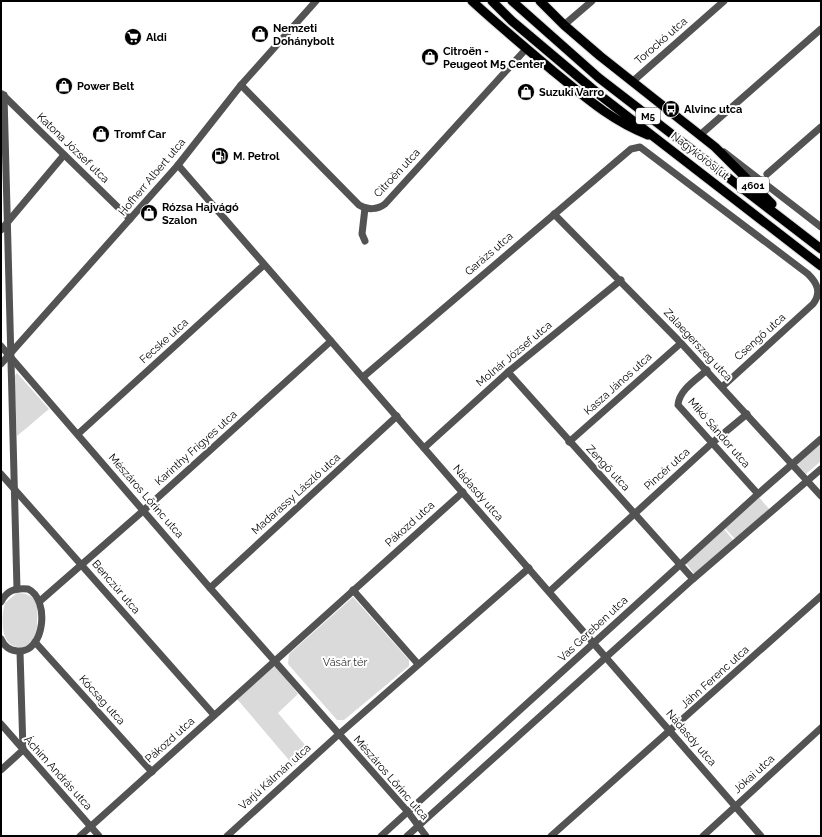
<svg xmlns="http://www.w3.org/2000/svg" width="822" height="837" viewBox="0 0 822 837" font-family="Raleway,sans-serif">
<style>
.green{fill:#dadada}
.lines{fill:none;stroke-linecap:round;stroke-linejoin:round}
.major-casing{stroke:#dbdbdb;stroke-width:11}
.minor{stroke:#535353;stroke-width:7}
.major{stroke:#000;stroke-width:9}
.labels{text-anchor:middle;dominant-baseline:central;stroke-width:4;stroke-linejoin:round;paint-order:stroke}
.shield{fill:#fff;stroke:#4c4c4c;stroke-width:1}
.shield-label{font-size:10px;font-weight:bold;fill:#000}
.poi-label{font-size:11px;font-weight:bold;fill:#000;stroke:#fff;text-anchor:start}
.street-label{font-size:11px;fill:#000;stroke:#fff}
.park-label{font-size:11px;fill:#313131;stroke:#fff}
</style>
<rect width="100%" height="100%" fill="#fff"/>
<g class="green">
<path d="M17 373 49 409 17 436 14 377Z"/>
<path d="M821 443V461L806 474 797 464Z"/>
<path d="M758 496 770 510 736 540 724 527Z"/>
<path d="M723 528 734 541 695 575 685 562Z"/>
<path d="M17 593C37 593 39 605 37 622 37 629 37 636 32 642 28 646 23 648 18 647 0 646 1 616 5 603Z"/>
<path d="M353 597 409 660V666L344 720H337L288 664 289 654Z"/>
<path d="M275 666 298 694 278 713 311 752 294 766 237 699Z"/>
</g>
<g class="lines">
<g class="major-casing">
<g id="major">
<path d="M472 1C498 25 526 48 553 71 584 96 610 120 648 135"/>
<path d="M492 1 512 21 601 96 821 266"/>
<path d="M512 1 599 78 821 249"/>
<path d="M540 1 564 25 600 56 715 147 772 204"/>
</g>
</g>
<g class="minor">
<path d="M564 25 592 1"/>
<path d="M632 82 724 1"/>
<path d="M241 85 359 205C367 210 377 210 385 204L526 49"/>
<path d="M2 94 130 219"/>
<path d="M4 95 17 589"/>
<path d="M700 135 821 29"/>
<path d="M724 152 821 227"/>
<path d="M178 165 761 836"/>
<path d="M767 174 821 127"/>
<path d="M554 214 681 343 821 496"/>
<path d="M1 230 64 155"/>
<path d="M365 241 362 234 365 208"/>
<path d="M1 346 210 588 408 812 426 836"/>
<path d="M1 364 178 165 241 85 316 1"/>
<path d="M707 370C697 379 679 390 678 405L758 494"/>
<path d="M508 372 693 579"/>
<path d="M363 377 631 149 640 147 808 274C817 283 822 292 813 304L722 387"/>
<path d="M78 434 264 265"/>
<path d="M569 442 681 343"/>
<path d="M424 448 508 372 621 280"/>
<path d="M1 474 214 715"/>
<path d="M210 588 397 416"/>
<path d="M353 590 418 664"/>
<path d="M550 591 712 443 747 414"/>
<path d="M40 601 144 510 331 341"/>
<path d="M1 602C7 590 15 588 28 589 50 599 45 653 18 651 10 651 4 646 1 639"/>
<path d="M35 642 152 772"/>
<path d="M1 724 99 836"/>
<path d="M1 770 23 750 20 652"/>
<path d="M80 836 463 492"/>
<path d="M227 836 338 735 529 568"/>
<path d="M381 836 758 494 821 439"/>
<path d="M407 836 693 579 821 469"/>
<path d="M551 836 821 596"/>
<path d="M703 836 821 728"/>
</g>
<use href="#major" class="major"/>
</g>
<defs>
<g id="shop-disc" transform="scale(0.9)"><circle r="9.5" fill="#000" stroke="#fff"/><path d="M-5-2.5h2.3a2.7 3.5 0 0 1 5.4 0H5L5.5 6h-11ZM-1.5-2.5h3a1.5 2.3 0 0 0-3 0Z" fill="#fff"/></g>
<g id="supermarket-disc" transform="scale(0.9)"><circle r="9.5" fill="#000" stroke="#fff"/><path d="M-6-5.5h2.5l.6 2H6L4.5 2H-2.5L-4.4-4H-6ZM-1.5 3.2a1.3 1.3 0 1 0 .1 0ZM3 3.2a1.3 1.3 0 1 0 .1 0Z" fill="#fff"/></g>
<g id="bus-disc" transform="scale(0.9)"><circle r="9.5" fill="#000" stroke="#fff"/><path d="M-5-6H5V4H4V6H2V4H-2V6H-4V4H-5ZM-3.5-4V0h7V-4ZM-3.5 1.2v1.5H-2V1.2ZM2 1.2v1.5H3.5V1.2Z" fill="#fff"/></g>
<g id="fuel-disc" transform="scale(0.9)"><circle r="9.5" fill="#000" stroke="#fff"/><path d="M-5.5-6h7V0h2V4h1.3V-2.5L3-4.5l.8-.8L6-3V5H2.5V1h-1V6h-7ZM-4.2-4.7v3.2H.2V-4.7Z" fill="#fff"/></g>
</defs>
<g fill-rule="evenodd">
<use href="#shop-disc" x="260" y="34"/>
<use href="#supermarket-disc" x="133" y="37"/>
<use href="#shop-disc" x="430" y="57"/>
<use href="#shop-disc" x="64" y="86"/>
<use href="#shop-disc" x="526" y="92"/>
<use href="#bus-disc" x="671" y="109"/>
<use href="#shop-disc" x="101" y="134"/>
<use href="#fuel-disc" x="220" y="156"/>
<use href="#shop-disc" x="149" y="213"/>
</g>
<g class="labels">
<g class="shield">
<rect x="636" y="108" width="24" height="16" rx="3"/>
<rect x="737" y="177" width="32" height="16" rx="3"/>
</g>
<g class="shield-label">
<text x="648" y="116">M5</text>
<text x="753" y="185">4601</text>
</g>
<g class="poi-label">
<text x="273" y="28">Nemzeti<tspan x="273" dy="13">Dohánybolt</tspan></text>
<text x="146" y="37">Aldi</text>
<text x="443" y="51">Citroën -<tspan x="443" dy="13">Peugeot M5 Center</tspan></text>
<text x="77" y="86">Power Belt</text>
<text x="539" y="92">Suzuki Varro</text>
<text x="684" y="109">Alvinc utca</text>
<text x="114" y="134">Tromf Car</text>
<text x="233" y="156">M. Petrol</text>
<text x="162" y="207">Rózsa Hajvágó<tspan x="162" dy="13">Szalon</tspan></text>
</g>
<g class="street-label">
<text transform="translate(661 41) rotate(-41)">Torockó utca</text>
<text transform="translate(73 148) rotate(44)">Katona József utca</text>
<text transform="translate(700 156) rotate(38)">Nagykőrösi út</text>
<text transform="translate(397 173) rotate(-47)">Citroën utca</text>
<text transform="translate(152 177) rotate(-50)">Hofherr Albert utca</text>
<text transform="translate(489 254) rotate(-41)">Garázs utca</text>
<text transform="translate(760 337) rotate(-42)">Csengő utca</text>
<text transform="translate(164 341) rotate(-42)">Fecske utca</text>
<text transform="translate(698 345) rotate(47)">Zalaegerszeg utca</text>
<text transform="translate(514 354) rotate(-40)">Molnár József utca</text>
<text transform="translate(618 384) rotate(-42)">Kasza János utca</text>
<text transform="translate(719 433) rotate(49)">Mikó Sándor utca</text>
<text transform="translate(196 448) rotate(-42)">Karinthy Frigyes utca</text>
<text transform="translate(608 468) rotate(47)">Zengő utca</text>
<text transform="translate(667 469) rotate(-42)">Pincér utca</text>
<text transform="translate(478 493) rotate(49)">Nádasdy utca</text>
<text transform="translate(296 494) rotate(-42)">Madarassy László utca</text>
<text transform="translate(146 496) rotate(49)">Mészáros Lőrinc utca</text>
<text transform="translate(410 524) rotate(-42)">Pákozd utca</text>
<text transform="translate(116 587) rotate(49)">Benczúr utca</text>
<text transform="translate(593 629) rotate(-43)">Vas Gereben utca</text>
<text transform="translate(715 677) rotate(-42)">Jáhn Ferenc utca</text>
<text transform="translate(102 700) rotate(48)">Kócsag utca</text>
<text transform="translate(691 738) rotate(49)">Nádasdy utca</text>
<text transform="translate(170 740) rotate(-42)">Pákozd utca</text>
<text transform="translate(58 773) rotate(48)">Áchim András utca</text>
<text transform="translate(754 774) rotate(-42)">Jókai utca</text>
<text transform="translate(275 777) rotate(-42)">Varjú Kálmán utca</text>
<text transform="translate(391 778) rotate(49)">Mészáros Lőrinc utca</text>
</g>
<g class="park-label">
<text x="345" y="662">Vásár tér</text>
</g>
</g>
<rect width="822" height="837" fill="none" stroke="#000000" stroke-width="4"/>
</svg>
